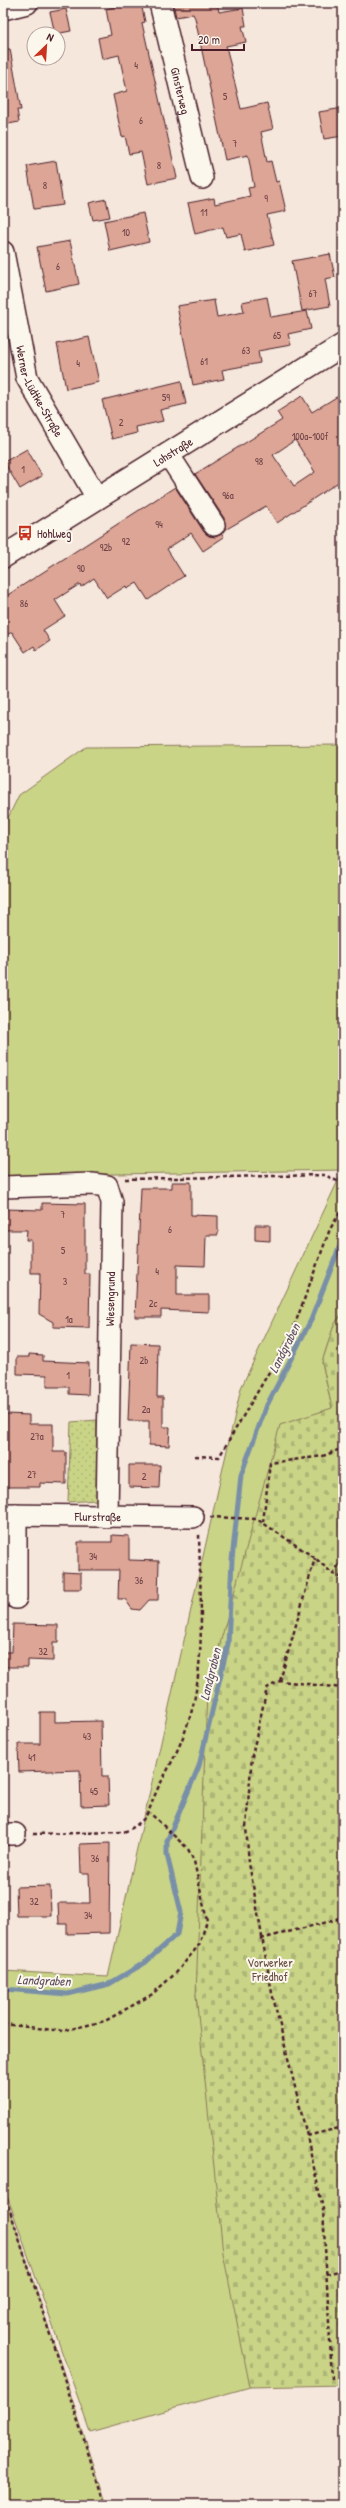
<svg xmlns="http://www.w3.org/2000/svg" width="346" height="2508" viewBox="0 0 346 2508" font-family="'Patrick Hand',sans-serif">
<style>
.green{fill:#c9d487;stroke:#8a7a59}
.cemetery{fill:url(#cemetery-stones);stroke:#8a7a59}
.park{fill:url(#park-dots);stroke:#8a7a59}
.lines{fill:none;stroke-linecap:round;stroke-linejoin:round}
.stream{stroke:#798fa8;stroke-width:5}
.building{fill:#dca595;stroke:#4a1f2b;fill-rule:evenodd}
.minor-casing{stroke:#4a1f2b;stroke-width:24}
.major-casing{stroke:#4a1f2b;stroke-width:25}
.path{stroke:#4a1f2b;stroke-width:2.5;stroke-dasharray:4 3;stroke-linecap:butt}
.minor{stroke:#fbf7ec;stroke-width:21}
.major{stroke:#fbf7ec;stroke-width:22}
.labels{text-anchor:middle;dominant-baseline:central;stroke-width:4;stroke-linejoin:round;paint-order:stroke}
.number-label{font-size:10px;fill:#6e4046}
.street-label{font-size:12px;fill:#4a1f2b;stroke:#fbf7ec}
.poi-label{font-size:12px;fill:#4a1f2b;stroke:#fbf7ec;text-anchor:start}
.park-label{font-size:12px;fill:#6a4c42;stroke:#fbf7ec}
.water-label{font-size:13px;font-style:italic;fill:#5e4e5f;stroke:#fbf7ec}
</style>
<defs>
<pattern id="cemetery-stones" width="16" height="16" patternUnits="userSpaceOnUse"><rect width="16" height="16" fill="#c9d487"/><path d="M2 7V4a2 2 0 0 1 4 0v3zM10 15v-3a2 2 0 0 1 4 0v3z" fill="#aeb675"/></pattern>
<pattern id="park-dots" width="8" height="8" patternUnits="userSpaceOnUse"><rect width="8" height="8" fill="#c9d487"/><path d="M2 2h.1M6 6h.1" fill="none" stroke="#aeb675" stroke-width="1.8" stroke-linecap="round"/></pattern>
</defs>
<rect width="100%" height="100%" fill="#f5e7db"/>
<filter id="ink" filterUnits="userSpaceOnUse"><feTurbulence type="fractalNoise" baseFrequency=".025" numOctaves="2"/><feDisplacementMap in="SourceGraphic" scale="8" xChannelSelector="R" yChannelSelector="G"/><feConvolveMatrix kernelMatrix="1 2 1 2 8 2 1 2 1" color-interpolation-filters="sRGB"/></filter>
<g filter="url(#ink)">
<g class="green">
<path d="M343 745V1170L3 1176V828L19 795 86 747Z"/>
<path d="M343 1170V1312L334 1325 322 1362 332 1408 196 1995 250 2387 90 2432 3 2184V1971L108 1977 241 1388Z"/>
<path d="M3 2189 107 2505H3Z"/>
</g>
<path class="cemetery" d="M343 1312V2385L250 2387 223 2253 196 1995 207 1691 280 1425 332 1408 322 1362 334 1325Z"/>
<path class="park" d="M97 1420 96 1500 68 1502 71 1422Z"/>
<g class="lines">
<path class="stream" d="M3 1989 68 1994 109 1984 146 1962 177 1934 181 1912 167 1855V1841L199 1766 228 1644 232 1560 241 1475 266 1407 311 1320 343 1238"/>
</g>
<g class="building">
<path d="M131 3H141L145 22 142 23 177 178 148 184 141 152 129 154 125 136 122 137 113 95 127 91 119 55 102 59 98 38 111 35 106 9Z"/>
<path d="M173 3H217L219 12 243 8 246 26H242L246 42 226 46 241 109 267 103 273 129 261 132 267 162 271 161 276 182 279 181 286 211 267 215 274 245 245 252 241 234 226 237 223 227 195 234 188 203 214 198 215 204 250 196 248 188 254 187 248 155 225 160 195 18 193 14 176 17Z"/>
<path d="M66 9 71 31 55 34 50 12Z"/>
<path d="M3 49H10L21 110H17L19 122 3 125Z"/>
<path d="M343 108V136L324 139 319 112Z"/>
<path d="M56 161 63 205 34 209 27 166Z"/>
<path d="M106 199 110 217 93 220 89 203Z"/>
<path d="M143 213 149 242 110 251 104 221Z"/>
<path d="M70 241 79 284 46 291 37 247Z"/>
<path d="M330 254 335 277 325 279 330 306 302 311 292 261Z"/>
<path d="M267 297 271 317 307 311 311 329 288 334 291 345 258 351 260 363 222 370 224 379 193 385 177 306 214 300 217 317 244 312 242 302Z"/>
<path d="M89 337 99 382 66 389 57 344Z"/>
<path d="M181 381 186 404 160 410 163 421 136 427 137 433 112 439 102 400Z"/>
<path d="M343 393V479L277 523 266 506 225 530 224 518 195 474 282 420 277 412 302 396 312 412ZM295 440 315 472 294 486 273 455Z"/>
<path d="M27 449 42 476 20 489 4 462Z"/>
<path d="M175 487 204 532 209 536 215 537 222 534 224 537 203 551 191 533 167 549 184 576 148 600 137 583 127 589 126 586 107 598 94 578 81 587 80 584 55 600 65 616 43 630 50 641 36 650 34 646 25 652 12 632 3 637V598Z"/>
<path d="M172 1182H191V1215L218 1216V1235H206L205 1266 177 1265V1295H209V1312L161 1310V1317H135L141 1188H172Z"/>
<path d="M42 1203 85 1204V1274H90L89 1328 53 1327V1322L39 1314 40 1273H31V1240H26L27 1230H3V1209L42 1210Z"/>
<path d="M255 1225H270V1241L255 1240Z"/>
<path d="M131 1343 158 1344 157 1397H163V1427H170L169 1446 149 1445V1421H128Z"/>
<path d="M29 1354 43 1355V1361L89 1363 88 1395 69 1394V1387H47V1375L17 1374V1357H29Z"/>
<path d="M6 1414 29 1415V1424H53V1452H66V1484L40 1483V1487H3Z"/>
<path d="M129 1465H160L159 1488 129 1487Z"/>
<path d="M112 1535 129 1536V1560L159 1561 158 1600H149L140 1610 132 1609 125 1599H118L119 1570H78V1542H112Z"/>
<path d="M63 1572 81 1573V1589H63Z"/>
<path d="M13 1624 58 1625V1642H53V1661L28 1660V1667H3V1652H12Z"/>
<path d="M40 1712H55V1722L101 1721 102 1776H108L109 1805 81 1806 80 1770 19 1772 18 1744H40Z"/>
<path d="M110 1843 109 1933 67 1934V1924H59L58 1903H90L89 1873H81L80 1844Z"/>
<path d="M50 1886 51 1916H17L16 1887Z"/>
</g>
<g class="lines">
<g class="minor-casing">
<g id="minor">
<path id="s1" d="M160 3 202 178"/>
<path d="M3 9 27 3"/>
<path id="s2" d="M3 252 27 378 97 498"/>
<path d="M168 454 214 525"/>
<path d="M3 1187 92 1184 107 1186 112 1202 107 1517"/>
<path id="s3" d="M3 1515 193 1517"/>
<path d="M16 1515V1598"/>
<path d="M3 1834H15"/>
</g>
</g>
<g class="major-casing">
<g id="major">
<path id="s4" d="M3 557 343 345"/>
</g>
</g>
<g class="path">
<path d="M125 1179 325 1175 343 1184"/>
<path d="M195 1456 219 1457 291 1335 330 1229 343 1208"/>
<path d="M210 1517 257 1519 315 1558 333 1574 343 1578"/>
<path d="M263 1522 270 1463 323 1456 343 1448"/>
<path d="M333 1574 343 1558"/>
<path d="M280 1681 315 1558"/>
<path d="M33 1834 124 1832C152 1819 147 1810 159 1786 171 1764 183 1741 190 1717 206 1663 200 1591 199 1534"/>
<path d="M261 1939 343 1918"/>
<path d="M3 2024 62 2031 105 2021 151 1995 176 1973 199 1945 207 1921 194 1861 188 1849 150 1813"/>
<path d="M307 2136 343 2127"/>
<path d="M4 2192 105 2505"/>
<path d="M326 2274 343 2270"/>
<path d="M332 2379 323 2209 307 2136 272 1993 249 1863 246 1827 252 1756 267 1688 280 1681 343 1688"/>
</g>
<use href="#minor" class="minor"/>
<use href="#major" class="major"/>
</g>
</g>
<defs>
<g id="bus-bare" transform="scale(1.2)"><path d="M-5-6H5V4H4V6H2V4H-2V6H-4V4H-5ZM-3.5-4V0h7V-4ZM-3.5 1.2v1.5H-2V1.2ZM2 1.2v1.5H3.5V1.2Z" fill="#c8321e" stroke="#fbf7ec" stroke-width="2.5" paint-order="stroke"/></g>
</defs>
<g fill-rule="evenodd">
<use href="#bus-bare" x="25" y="533"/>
</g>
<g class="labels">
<g class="number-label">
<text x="136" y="65">4</text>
<text x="225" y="96">5</text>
<text x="141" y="120">6</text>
<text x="235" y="143">7</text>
<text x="159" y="165">8</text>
<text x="45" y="185">8</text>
<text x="266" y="198">9</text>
<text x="204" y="212">11</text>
<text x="126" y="232">10</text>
<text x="58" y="266">6</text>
<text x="313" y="293">67</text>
<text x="277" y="335">65</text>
<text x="246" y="350">63</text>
<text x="204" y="361">61</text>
<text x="78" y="363">4</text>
<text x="166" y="397">59</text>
<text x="121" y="422">2</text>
<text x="310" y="436">100a-100f</text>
<text x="259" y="461">98</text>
<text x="23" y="469">1</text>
<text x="228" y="495">96a</text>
<text x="159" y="524">94</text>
<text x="126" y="541">92</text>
<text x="106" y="547">92b</text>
<text x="81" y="568">90</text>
<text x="24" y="603">86</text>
<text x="63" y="1214">7</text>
<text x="170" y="1229">6</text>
<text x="63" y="1250">5</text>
<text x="157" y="1271">4</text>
<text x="65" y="1281">3</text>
<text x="153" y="1303">2c</text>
<text x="69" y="1319">1a</text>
<text x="144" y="1360">2b</text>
<text x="68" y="1375">1</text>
<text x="146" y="1409">2a</text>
<text x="37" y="1436">27a</text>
<text x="32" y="1474">27</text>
<text x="144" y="1476">2</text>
<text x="93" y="1556">34</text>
<text x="139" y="1580">36</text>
<text x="43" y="1651">32</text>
<text x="87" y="1736">43</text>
<text x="32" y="1757">41</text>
<text x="94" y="1791">45</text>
<text x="95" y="1858">36</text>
<text x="34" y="1901">32</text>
<text x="88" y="1915">34</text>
</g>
<g class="street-label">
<text stroke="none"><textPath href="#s1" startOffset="90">Ginsterweg</textPath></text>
<text stroke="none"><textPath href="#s2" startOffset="145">Werner-Lüdtke-Straße</textPath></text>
<text stroke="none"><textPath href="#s4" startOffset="200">Lohstraße</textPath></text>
<text transform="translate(110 1299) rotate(-89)">Wiesengrund</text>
<text stroke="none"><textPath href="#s3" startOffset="95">Flurstraße</textPath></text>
</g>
<g class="poi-label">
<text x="37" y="533">Hohlweg</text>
</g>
<g class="park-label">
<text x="270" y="1962">Vorwerker<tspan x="270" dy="14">Friedhof</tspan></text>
</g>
<g class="water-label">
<text transform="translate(284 1348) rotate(-63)">Landgraben</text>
<text transform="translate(210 1674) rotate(-76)">Landgraben</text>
<text transform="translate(44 1980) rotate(2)">Landgraben</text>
</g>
</g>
<rect width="346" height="2508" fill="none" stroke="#fbf7ec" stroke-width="16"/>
<rect x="8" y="8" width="330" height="2492" fill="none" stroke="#4a1f2b" stroke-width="1.5" filter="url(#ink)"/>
<g transform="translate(46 46) rotate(25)"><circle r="19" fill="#fbf7ec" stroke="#b4a19f"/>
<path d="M0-3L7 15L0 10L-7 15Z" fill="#c8321e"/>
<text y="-6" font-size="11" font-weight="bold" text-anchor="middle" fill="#4a1f2b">N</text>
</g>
<path d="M192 44v6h52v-6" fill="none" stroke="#4a1f2b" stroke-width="2"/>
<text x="198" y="44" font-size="12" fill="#4a1f2b" stroke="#fbf7ec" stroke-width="3" paint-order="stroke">20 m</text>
</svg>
